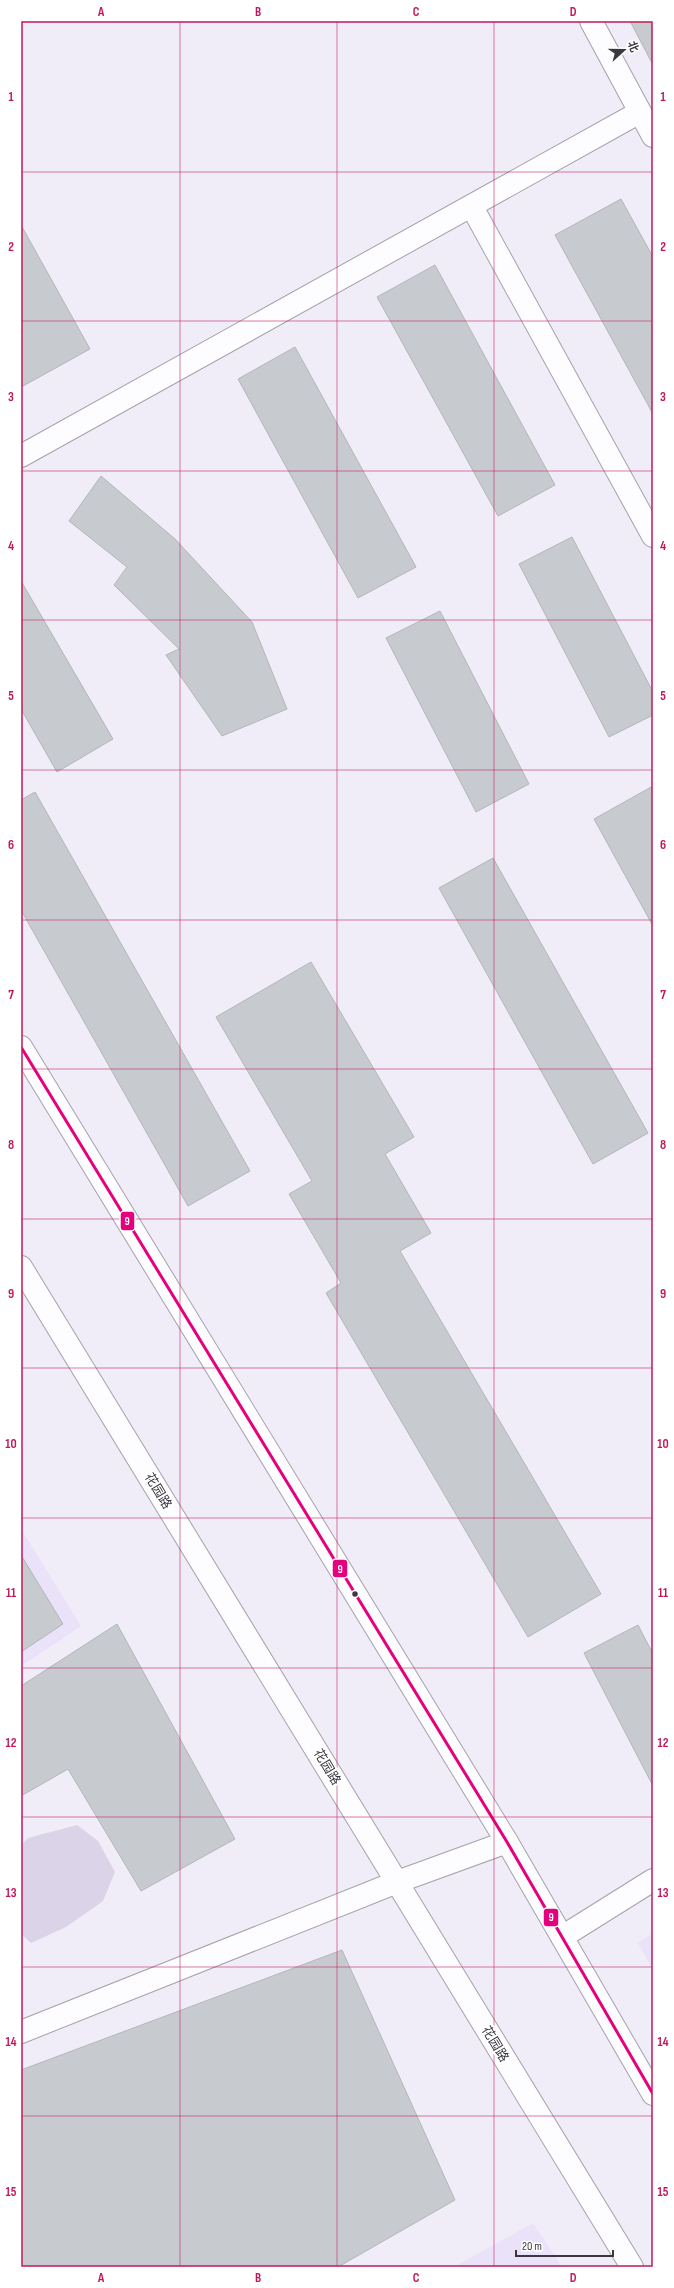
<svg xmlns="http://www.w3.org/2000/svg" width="674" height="2288" viewBox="0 0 674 2288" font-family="'Sofia Sans Condensed','Noto Sans SC',sans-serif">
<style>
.built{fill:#e9e2f8}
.green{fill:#dbd4e8}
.building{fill:#c7cbcf;stroke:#b2b6b9}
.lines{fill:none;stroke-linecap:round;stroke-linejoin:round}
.minor-casing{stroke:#a6a2ac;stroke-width:24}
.major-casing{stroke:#a6a2ac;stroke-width:24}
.minor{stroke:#fdfcfe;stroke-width:22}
.major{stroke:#fdfcfe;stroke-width:22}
.bus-1-casing{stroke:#fff;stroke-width:6}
.bus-1{stroke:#e5007d;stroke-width:3}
.grid{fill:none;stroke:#c2185b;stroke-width:1;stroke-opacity:0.55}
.bus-dot{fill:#3b3741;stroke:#fff;stroke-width:1.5}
.labels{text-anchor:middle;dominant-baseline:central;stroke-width:4;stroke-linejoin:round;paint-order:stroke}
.street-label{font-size:13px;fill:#3b3741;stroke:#fff}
.line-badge{stroke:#fff;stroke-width:1.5}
.badge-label{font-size:11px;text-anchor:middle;font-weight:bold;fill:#fff}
.neatline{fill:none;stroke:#c2185b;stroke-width:1.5}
.grid-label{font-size:13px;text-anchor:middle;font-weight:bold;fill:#c2185b}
</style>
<rect width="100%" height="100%" fill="#f0ecf8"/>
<g class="built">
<path d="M21 1529 81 1626 21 1666Z"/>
<path d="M653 1933V1970L638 1943Z"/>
<path d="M533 2223 562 2267H454Z"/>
</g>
<path class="green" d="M77 1825 98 1841 115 1872 103 1901 66 1927 31 1943 21 1934V1845L28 1838Z"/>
<g class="building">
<path d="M630 21H653V62L652 63Z"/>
<path d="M621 199 653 257V414L555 235Z"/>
<path d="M21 225 90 349 23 386 21 382Z"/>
<path d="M435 265 555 485 498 516 377 297Z"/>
<path d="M295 347 416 567 358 598 238 379Z"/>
<path d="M101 476 175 539 252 622 287 709 222 736 166 655 179 649 114 585 127 567 69 521Z"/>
<path d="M572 537 653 692V715L609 737 519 564Z"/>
<path d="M21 581 113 739 57 772 21 709Z"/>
<path d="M440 611 529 784 476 812 386 638Z"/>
<path d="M653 786V926L594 819Z"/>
<path d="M35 792 250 1171 188 1206 21 910V800Z"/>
<path d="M493 858 648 1133 593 1164 439 888Z"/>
<path d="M311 962 414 1137 385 1154 431 1233 400 1251 601 1594 528 1637 326 1293 341 1283 289 1194 312 1181 216 1017Z"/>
<path d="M21 1555 63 1624 21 1652Z"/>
<path d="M117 1624 235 1839 141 1891 68 1769 21 1796V1686Z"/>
<path d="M638 1625 653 1654V1786L584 1653Z"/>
<path d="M342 1950 455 2200 338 2267H21V2070Z"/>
</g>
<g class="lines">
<g class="minor-casing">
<g id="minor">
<path d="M591 21 653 136"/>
<path d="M472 207 653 536"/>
<path d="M21 456 640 112"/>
<path d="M562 1937 653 1880"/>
<path d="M21 2032 397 1882 507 1842"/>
</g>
</g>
<g class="major-casing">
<g id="major">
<path d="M21 1047 507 1842 653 2094"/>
<path d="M21 1267 632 2267"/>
</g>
</g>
<use href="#minor" class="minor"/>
<use href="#major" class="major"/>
<g class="bus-1-casing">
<path id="bus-1" d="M21 1047 507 1842 653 2094"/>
</g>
<use href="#bus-1" class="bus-1"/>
</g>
<path class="grid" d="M180 21V2267M337 21V2267M494 21V2267M21 172H653M21 321H653M21 471H653M21 620H653M21 770H653M21 920H653M21 1069H653M21 1219H653M21 1368H653M21 1518H653M21 1668H653M21 1817H653M21 1967H653M21 2116H653"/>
<circle class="bus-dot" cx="355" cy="1594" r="3.5"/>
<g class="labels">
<g class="street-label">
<text transform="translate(158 1491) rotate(59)">花园路</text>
<text transform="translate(327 1767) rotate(59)">花园路</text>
<text transform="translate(495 2044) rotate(59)">花园路</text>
</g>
</g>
<g class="line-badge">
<rect x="120" y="1211" width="15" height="20" rx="4" fill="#e5007d"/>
<rect x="332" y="1559" width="16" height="19" rx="4" fill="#e5007d"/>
<rect x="543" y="1908" width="16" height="19" rx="4" fill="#e5007d"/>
</g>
<g class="badge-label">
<text x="127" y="1225">9</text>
<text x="340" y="1573">9</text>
<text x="551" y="1921">9</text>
</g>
<rect width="674" height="2288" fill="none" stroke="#ffffff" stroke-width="44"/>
<g transform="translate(624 50) rotate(69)" stroke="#ffffff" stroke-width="3" paint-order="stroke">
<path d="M0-3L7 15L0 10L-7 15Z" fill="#3b3741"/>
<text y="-6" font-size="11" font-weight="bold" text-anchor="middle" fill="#3b3741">北</text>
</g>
<path d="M516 2250v6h97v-6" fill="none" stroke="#3b3741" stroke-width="2"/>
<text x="522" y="2250" font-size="12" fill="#3b3741" stroke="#ffffff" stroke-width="3" paint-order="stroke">20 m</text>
<rect x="22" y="22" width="630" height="2244" class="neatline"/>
<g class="grid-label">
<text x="101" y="16">A</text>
<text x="258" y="16">B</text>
<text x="416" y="16">C</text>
<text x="573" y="16">D</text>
<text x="11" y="101">1</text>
<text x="663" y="101">1</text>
<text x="11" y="251">2</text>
<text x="663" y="251">2</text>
<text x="11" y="401">3</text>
<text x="663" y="401">3</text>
<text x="11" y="550">4</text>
<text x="663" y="550">4</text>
<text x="11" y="700">5</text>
<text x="663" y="700">5</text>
<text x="11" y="849">6</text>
<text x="663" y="849">6</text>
<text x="11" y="999">7</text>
<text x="663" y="999">7</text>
<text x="11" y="1149">8</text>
<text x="663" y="1149">8</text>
<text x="11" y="1298">9</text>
<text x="663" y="1298">9</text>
<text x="11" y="1448">10</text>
<text x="663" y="1448">10</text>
<text x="11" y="1597">11</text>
<text x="663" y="1597">11</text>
<text x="11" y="1747">12</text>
<text x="663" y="1747">12</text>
<text x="11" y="1897">13</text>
<text x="663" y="1897">13</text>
<text x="11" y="2046">14</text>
<text x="663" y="2046">14</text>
<text x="11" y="2196">15</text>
<text x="663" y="2196">15</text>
<text x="101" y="2282">A</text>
<text x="258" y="2282">B</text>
<text x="416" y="2282">C</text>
<text x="573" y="2282">D</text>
</g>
</svg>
